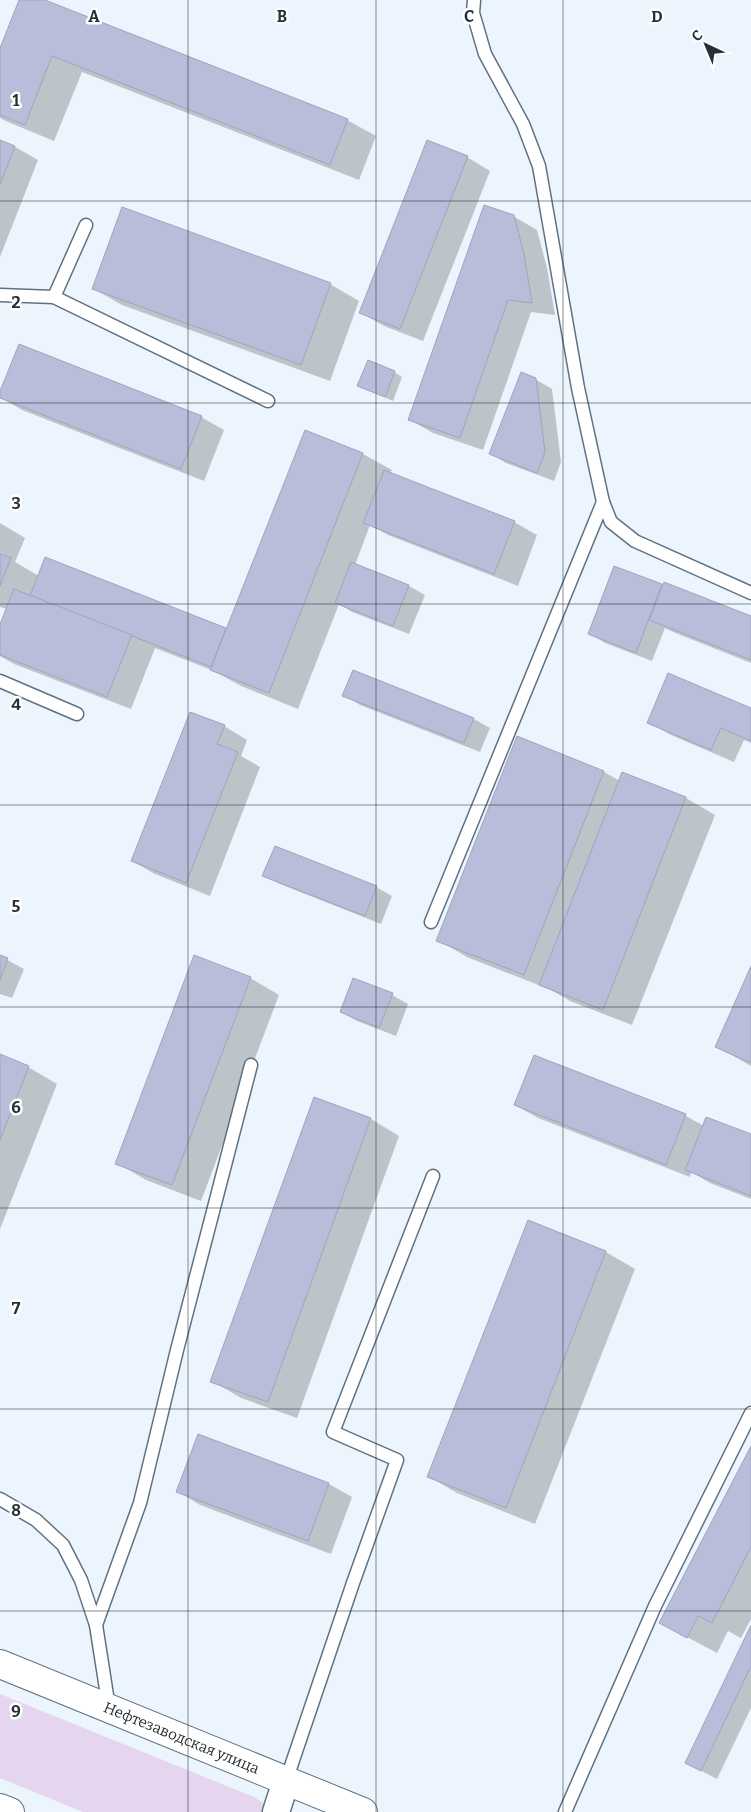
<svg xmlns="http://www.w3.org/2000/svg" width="751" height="1812" viewBox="0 0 751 1812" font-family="Bitter,serif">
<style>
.green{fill:#e5d5ef}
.shadow{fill:#0003}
.building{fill:#b8bdd9;stroke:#a0a4bc}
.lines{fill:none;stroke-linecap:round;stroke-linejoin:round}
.service-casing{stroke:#5e7282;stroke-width:15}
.minor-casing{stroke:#5e7282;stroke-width:29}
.secondary-casing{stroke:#5e7282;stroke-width:30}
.service{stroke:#fff;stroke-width:12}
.minor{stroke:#fff;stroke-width:26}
.secondary{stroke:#fff;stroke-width:28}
.grid{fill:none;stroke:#273036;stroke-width:1;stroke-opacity:0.55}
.labels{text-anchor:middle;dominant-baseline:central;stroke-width:5;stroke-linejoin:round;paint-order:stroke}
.street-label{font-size:15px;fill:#273036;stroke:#fff}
.grid-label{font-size:16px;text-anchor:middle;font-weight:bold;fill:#273036;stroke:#fff;stroke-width:5;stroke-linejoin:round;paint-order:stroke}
</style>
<rect width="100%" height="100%" fill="#ecf5fd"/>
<path class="green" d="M0 1694 254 1797 263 1803 268 1812H83L0 1778Z"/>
<g class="shadow">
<path d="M20 0H42L347 120 376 136 359 180 82 72 54 141 8 122 0 118V51Z"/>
<path d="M0 141 15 147 38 160 0 257Z"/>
<path d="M467 157 490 171 423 341 384 326 361 313Z"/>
<path d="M513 216 537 230 547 268 555 315 531 312 483 450 433 433 410 420Z"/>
<path d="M330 284 359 301 330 381 122 305 94 289Z"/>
<path d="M394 372 402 377 393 401 359 386Z"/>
<path d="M535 379 552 389 561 462 554 481 506 463 490 453Z"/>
<path d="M0 395 201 417 224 430 204 481 22 410 0 397Z"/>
<path d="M305 432 363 454 392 470 390 473 514 522 537 535 518 586 388 535 370 525 355 565 409 586 425 595 409 634 352 612 339 604 298 709 241 686 214 671 155 648 131 709 14 664 0 656V627L7 609 0 607V523L25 538 15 562 39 576 46 559 227 630Z"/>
<path d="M615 567 663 586 751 618V663L673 632 665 628 652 661 605 643 589 633Z"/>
<path d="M354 672 474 719 490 728 480 752 360 705 344 695Z"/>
<path d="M751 710V743L744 740 734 762 671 735 648 722Z"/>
<path d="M224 726 247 740 241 756 260 767 210 896 155 874 132 861Z"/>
<path d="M518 738 604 772 620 781 623 773 686 798 715 815 632 1025 570 1001 551 990 467 957 438 940Z"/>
<path d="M264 875 376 887 392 896 381 924 280 884Z"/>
<path d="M0 956 24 969 12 998 0 994Z"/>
<path d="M751 969V1066L717 1047Z"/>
<path d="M250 978 279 995 201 1201 146 1180 117 1163Z"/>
<path d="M392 995 408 1004 396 1036 357 1021 341 1012Z"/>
<path d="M0 1056 28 1067 57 1084 0 1229Z"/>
<path d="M534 1057 686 1116 704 1126 751 1136V1199L710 1183 691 1172 690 1177 538 1118 515 1105Z"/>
<path d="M371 1119 399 1136 297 1418 241 1398 212 1381Z"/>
<path d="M528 1222 606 1252 635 1269 535 1524 457 1493 428 1476Z"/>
<path d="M199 1435 329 1484 352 1497 331 1554 200 1505 177 1491Z"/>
<path d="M751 1449V1619L741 1638 728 1631 717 1653 661 1623Z"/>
<path d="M751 1627V1708L717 1779 686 1763Z"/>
</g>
<g class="building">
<path d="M19 0H45L348 119 330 165 52 56 25 125 0 115V48Z"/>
<path d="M0 140 15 146 0 185Z"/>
<path d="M427 140 468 156 400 329 359 313Z"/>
<path d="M484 205 514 215 524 254 532 303 508 300 460 438 408 420Z"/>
<path d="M122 207 331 283 301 365 92 289Z"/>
<path d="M19 344 202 416 181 469 0 398V391Z"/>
<path d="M368 360 395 371 385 397 357 386Z"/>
<path d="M521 372 536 378 545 452 537 473 489 454Z"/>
<path d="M305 430 363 453 269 693 210 670Z"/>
<path d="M384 470 515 521 494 574 363 523Z"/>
<path d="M0 554 11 558 0 586Z"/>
<path d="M45 557 226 628 211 667 30 596Z"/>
<path d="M351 562 409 585 393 626 335 603Z"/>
<path d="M614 566 662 584 636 653 588 634Z"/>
<path d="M664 582 751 616V660L649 620Z"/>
<path d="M14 589 132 635 107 697 0 655V624Z"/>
<path d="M353 670 474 718 464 743 342 696Z"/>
<path d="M668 673 751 708V741L721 728 711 750 647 723Z"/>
<path d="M190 712 225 725 217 744 238 752 186 883 131 861Z"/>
<path d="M517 736 604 771 524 975 436 941Z"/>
<path d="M622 772 686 797 603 1010 539 985Z"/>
<path d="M275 846 377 886 365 916 262 876Z"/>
<path d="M0 955 8 958 0 980Z"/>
<path d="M194 955 251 977 172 1185 115 1164Z"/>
<path d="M751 966V1063L715 1047Z"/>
<path d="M353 978 393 993 379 1028 340 1012Z"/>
<path d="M0 1054 29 1066 0 1140Z"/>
<path d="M534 1055 686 1114 666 1165 514 1105Z"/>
<path d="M314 1097 371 1118 268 1402 210 1382Z"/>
<path d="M706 1117 751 1134V1196L685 1170Z"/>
<path d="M528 1220 606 1251 506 1508 427 1477Z"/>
<path d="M198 1434 329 1483 308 1541 176 1492Z"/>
<path d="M751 1446V1547L712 1623 698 1616 687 1638 659 1623Z"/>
<path d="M751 1625V1666L701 1771 685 1763Z"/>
</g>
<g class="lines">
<g class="service-casing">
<g id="service">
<path d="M474 0 473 13 485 54 523 124 539 166 578 388 603 502 611 522 635 541 751 593"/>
<path d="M0 295 54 297 86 225"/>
<path d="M54 297 268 401"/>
<path d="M0 681 77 714"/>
<path d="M431 922 603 502"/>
<path d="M0 1499 36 1520 63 1545 81 1580 96 1625 109 1708"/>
<path d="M96 1625 140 1503 177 1350 251 1065"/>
<path d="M286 1781 353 1583 397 1460 333 1432 433 1176"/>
<path d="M565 1812 655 1606 751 1413"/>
</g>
</g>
<g class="minor-casing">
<path id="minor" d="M276 1812 286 1781"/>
</g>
<g class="secondary-casing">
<g id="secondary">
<path id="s1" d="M0 1664 363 1812"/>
<path d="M0 1808 10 1812"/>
</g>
</g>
<use href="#service" class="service"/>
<use href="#minor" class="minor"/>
<use href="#secondary" class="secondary"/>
</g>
<path class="grid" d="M188 0V1812M376 0V1812M563 0V1812M0 201H751M0 403H751M0 604H751M0 805H751M0 1007H751M0 1208H751M0 1409H751M0 1611H751"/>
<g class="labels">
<g class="street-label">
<text stroke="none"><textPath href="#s1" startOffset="196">Нефтезаводская улица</textPath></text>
</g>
</g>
<g class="grid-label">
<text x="94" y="22">A</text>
<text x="282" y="22">B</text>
<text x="469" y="22">C</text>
<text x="657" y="22">D</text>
<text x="16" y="106">1</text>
<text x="16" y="308">2</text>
<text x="16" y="509">3</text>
<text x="16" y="710">4</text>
<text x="16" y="912">5</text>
<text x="16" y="1113">6</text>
<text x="16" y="1314">7</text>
<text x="16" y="1516">8</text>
<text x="16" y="1717">9</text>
</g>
<g transform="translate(706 45) rotate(316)" stroke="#ffffff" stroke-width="4" paint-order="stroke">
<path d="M0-4L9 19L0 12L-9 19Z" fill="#273036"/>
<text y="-8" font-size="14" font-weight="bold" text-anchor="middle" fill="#273036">С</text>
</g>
</svg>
